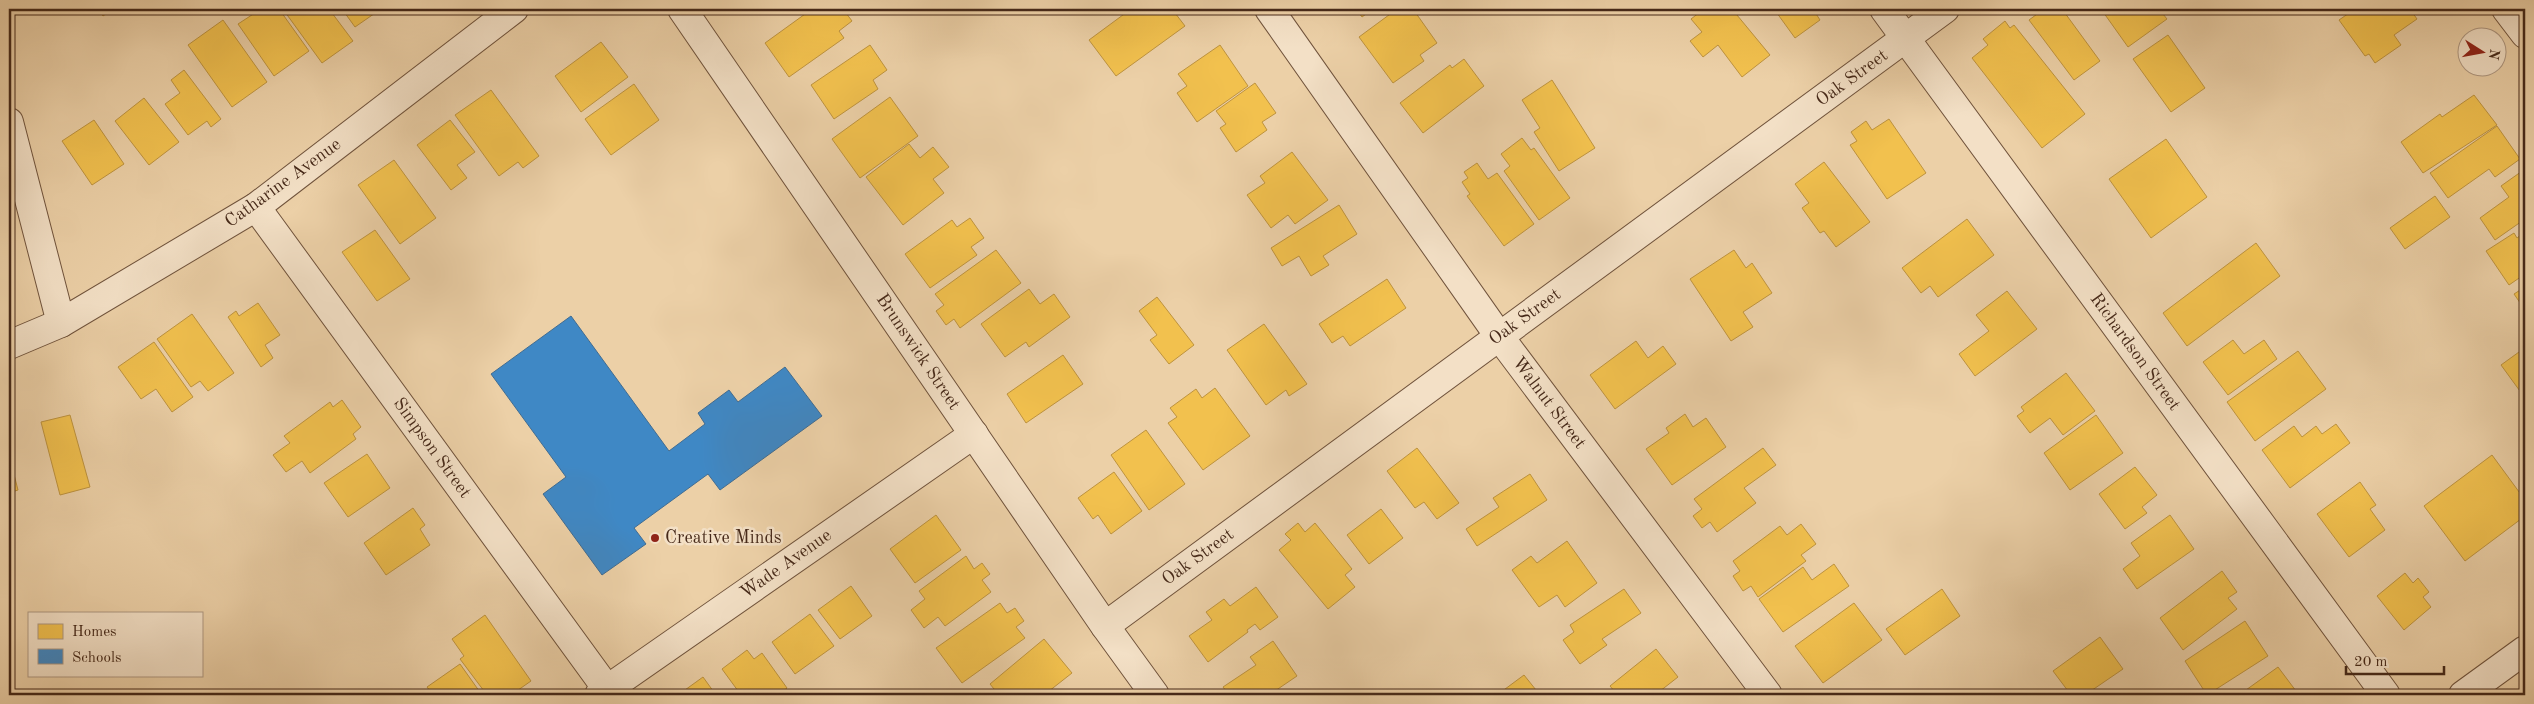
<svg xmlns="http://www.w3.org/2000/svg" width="2534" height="704" viewBox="0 0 2534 704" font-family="'Old Standard TT',serif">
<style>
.homes{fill:#f2c14e;stroke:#be933e}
.schools{fill:#3f88c5;stroke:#416c91}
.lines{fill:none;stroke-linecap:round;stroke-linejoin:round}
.minor-casing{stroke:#70533c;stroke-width:30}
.minor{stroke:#f3e0c6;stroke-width:28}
.poi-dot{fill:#8f2418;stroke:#f3e0c6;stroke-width:2}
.labels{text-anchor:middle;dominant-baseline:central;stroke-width:5;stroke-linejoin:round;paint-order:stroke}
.street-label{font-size:18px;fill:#462919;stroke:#f3e0c6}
.poi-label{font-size:18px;fill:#462919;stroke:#f3e0c6;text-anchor:start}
</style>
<rect width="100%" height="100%" fill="#ecd0a7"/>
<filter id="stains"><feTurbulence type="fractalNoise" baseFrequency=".004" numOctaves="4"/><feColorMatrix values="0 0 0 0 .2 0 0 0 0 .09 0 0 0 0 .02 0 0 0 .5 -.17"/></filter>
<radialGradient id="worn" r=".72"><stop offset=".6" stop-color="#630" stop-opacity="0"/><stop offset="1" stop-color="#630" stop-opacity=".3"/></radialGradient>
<g class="homes">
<path d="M98 9H113L103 16Z"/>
<path d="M261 9H279L309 51 274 76 238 24Z"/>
<path d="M290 9H329L353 41 322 63 285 12Z"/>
<path d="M342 9H381L355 27Z"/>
<path d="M812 9H843L852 21 839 31 844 38 789 77 765 43Z"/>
<path d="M1131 9H1172L1185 26 1116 76 1089 40Z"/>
<path d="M1356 9H1373L1362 17Z"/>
<path d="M1397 9H1413L1437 43 1420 55 1424 61 1393 83 1359 37Z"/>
<path d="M1704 9H1732L1770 55 1742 77 1718 45 1703 57 1690 41 1702 32 1691 19Z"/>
<path d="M1774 9H1813L1820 20 1795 38Z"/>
<path d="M2044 9H2062L2100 61 2074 80 2029 20Z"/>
<path d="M2101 9H2159L2167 19 2128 47Z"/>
<path d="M2355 9H2410L2417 19 2394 35 2401 45 2375 63 2369 54 2365 56 2339 20Z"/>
<path d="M223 20 267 82 232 107 188 45Z"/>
<path d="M2005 21 2010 28 2014 25 2085 114 2042 148 1972 58 1988 45 1983 39Z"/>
<path d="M2168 35 2205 88 2171 112 2133 59Z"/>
<path d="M601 42 628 77 581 112 555 76Z"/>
<path d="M870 45 887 70 873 80 878 89 834 119 811 85Z"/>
<path d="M1220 45 1248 86 1197 122 1177 93 1187 86 1178 74Z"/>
<path d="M1464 59 1484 86 1423 133 1400 103 1450 65 1452 68Z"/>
<path d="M184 70 221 119 211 127 207 121 188 135 165 104 180 93 171 80Z"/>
<path d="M1552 80 1595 148 1559 171 1534 132 1540 128 1522 100Z"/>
<path d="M1255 83 1276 113 1262 122 1267 130 1236 152 1220 128 1226 124 1216 111Z"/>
<path d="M634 84 659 120 611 155 585 119Z"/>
<path d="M491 90 539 156 523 168 518 162 499 176 455 115Z"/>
<path d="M2474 95 2497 125 2423 173 2401 142 2440 114 2442 117Z"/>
<path d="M890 97 918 136 860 178 832 139Z"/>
<path d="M144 98 179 142 149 165 115 121Z"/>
<path d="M1889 119 1926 173 1887 199 1850 145 1857 141 1851 132 1866 121 1872 130Z"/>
<path d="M94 120 124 164 92 185 62 141Z"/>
<path d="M450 120 475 152 457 165 467 178 451 190 417 145Z"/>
<path d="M2497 126 2520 159 2495 177 2489 169 2448 198 2430 173Z"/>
<path d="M1522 138 1531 150 1534 148 1570 198 1539 220 1504 171 1510 166 1501 154Z"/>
<path d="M2166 139 2207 197 2151 238 2109 179Z"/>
<path d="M909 144 920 158 933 147 949 167 933 179 944 193 903 225 866 177Z"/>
<path d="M1292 152 1328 200 1295 224 1288 215 1271 228 1247 195 1265 183 1260 176Z"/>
<path d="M394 160 436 218 400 244 358 185Z"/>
<path d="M1824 162 1870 222 1836 247 1824 231 1820 233 1802 208 1809 203 1795 184Z"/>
<path d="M1477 163 1488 179 1497 173 1534 224 1504 246 1467 196 1470 194 1462 182 1468 178 1464 172Z"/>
<path d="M2525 169V219L2495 240 2480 218 2509 197 2501 186Z"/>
<path d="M2435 196 2450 217 2405 249 2390 228Z"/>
<path d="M1339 205 1357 234 1323 256 1329 265 1311 276 1299 256 1282 266 1271 248Z"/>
<path d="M970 218 984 238 971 247 977 255 930 288 905 254 952 220 957 227Z"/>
<path d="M1967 219 1994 255 1938 297 1930 286 1921 293 1902 268Z"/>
<path d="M375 230 410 279 377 301 342 252Z"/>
<path d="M2525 232V274L2509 285 2486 251 2514 233 2517 238Z"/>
<path d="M2256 243 2280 276 2187 346 2163 313Z"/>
<path d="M996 250 1021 283 960 328 954 319 946 325 936 311 944 305 935 294Z"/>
<path d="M1734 250 1746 268 1752 263 1772 293 1743 312 1753 327 1731 341 1690 279Z"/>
<path d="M1387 279 1406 308 1350 346 1343 336 1332 343 1319 324Z"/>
<path d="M2525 287V310L2514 294Z"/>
<path d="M1029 289 1040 304 1054 294 1070 317 1029 347 1026 342 1005 357 981 324Z"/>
<path d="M2007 291 2037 329 1975 376 1959 354 1989 331 1976 315Z"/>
<path d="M1157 297 1194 345 1169 364 1150 340 1157 335 1139 311Z"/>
<path d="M258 303 280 335 265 345 273 358 261 367 228 317 236 311 239 316Z"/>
<path d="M192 314 234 373 208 391 200 381 191 387 157 339Z"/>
<path d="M1264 324 1307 384 1289 396 1286 390 1266 405 1227 350Z"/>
<path d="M2233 340 2244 354 2264 340 2277 359 2228 395 2203 362Z"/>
<path d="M1636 341 1648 358 1663 346 1676 364 1615 409 1590 375Z"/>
<path d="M154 342 193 397 172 412 156 389 141 399 118 367Z"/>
<path d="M2298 351 2326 389 2255 441 2227 402Z"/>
<path d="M2519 352 2525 360V398L2501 365Z"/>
<path d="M1063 355 1083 384 1026 423 1007 394Z"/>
<path d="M2066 373 2095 411 2063 435 2050 418 2030 433 2017 416 2024 411 2021 407Z"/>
<path d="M1215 388 1250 436 1203 470 1168 423 1177 417 1170 408 1196 389 1202 398Z"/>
<path d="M342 400 361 427 353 434 356 439 310 473 302 461 286 472 273 455 290 443 284 436 330 402 333 407Z"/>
<path d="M1685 414 1693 427 1706 418 1726 447 1672 485 1646 449 1669 433 1666 428Z"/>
<path d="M70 415 90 487 60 495 41 422Z"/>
<path d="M2096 415 2123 453 2070 490 2044 453Z"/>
<path d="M2336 424 2350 443 2290 488 2262 450 2294 426 2302 437 2316 426 2322 434Z"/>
<path d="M1146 430 1185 484 1149 510 1111 455Z"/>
<path d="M1417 448 1459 503 1437 519 1424 502 1415 508 1387 471Z"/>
<path d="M1763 448 1776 465 1744 488 1756 503 1717 532 1710 522 1702 528 1693 516 1702 509 1694 499Z"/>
<path d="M367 454 390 488 348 517 324 483Z"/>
<path d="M9 455 18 490 9 493Z"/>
<path d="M2492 455 2525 500V516L2465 561 2424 506Z"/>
<path d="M2525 461V472L2520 465Z"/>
<path d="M2135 467 2157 495 2142 507 2147 513 2125 529 2099 494Z"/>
<path d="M1114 472 1142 511 1111 534 1098 515 1093 519 1078 498Z"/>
<path d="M1530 474 1547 500 1477 546 1466 529 1499 507 1493 498Z"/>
<path d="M2360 482 2376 505 2370 509 2385 530 2349 557 2317 514Z"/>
<path d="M413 508 425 525 420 529 430 545 386 575 364 543Z"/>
<path d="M1381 509 1403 538 1369 564 1347 535Z"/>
<path d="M936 515 961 550 915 583 890 549Z"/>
<path d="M2170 515 2194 549 2137 589 2123 569 2140 556 2131 543Z"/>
<path d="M1298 523 1305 532 1315 523 1352 569 1345 575 1355 587 1328 609 1279 550 1291 540 1285 534Z"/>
<path d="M1801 524 1816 544 1801 555 1806 561 1758 597 1751 586 1743 591 1733 576 1740 571 1733 561 1780 526 1787 535Z"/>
<path d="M1567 541 1597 583 1565 607 1557 595 1539 607 1512 570 1531 556 1537 563Z"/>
<path d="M966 556 974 569 982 563 990 574 982 580 991 592 945 626 938 617 924 628 911 610 925 599 919 591Z"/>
<path d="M1834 564 1849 586 1783 632 1759 599 1803 567 1812 580Z"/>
<path d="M2222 571 2237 592 2228 598 2237 609 2183 650 2160 618Z"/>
<path d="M2405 573 2413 583 2418 578 2429 592 2423 597 2431 607 2404 630 2377 596Z"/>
<path d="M851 586 872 616 840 639 818 610Z"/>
<path d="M1256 587 1278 617 1260 630 1255 624 1247 630 1248 632 1208 662 1189 636 1212 620 1206 612 1224 599 1230 606Z"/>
<path d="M1624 589 1641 613 1602 639 1607 645 1580 664 1563 640 1574 632 1570 625Z"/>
<path d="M1942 589 1960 616 1905 655 1886 629Z"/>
<path d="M1000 603 1007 613 1015 608 1024 621 1016 627 1025 638 962 683 936 648Z"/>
<path d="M1854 603 1882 640 1823 683 1795 646Z"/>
<path d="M810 614 834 646 795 674 772 642Z"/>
<path d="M485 615 531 681 511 695H487L460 659 464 656 452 639Z"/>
<path d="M2245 621 2268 656 2207 695 2185 661Z"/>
<path d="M2100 637 2123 669 2085 695H2071L2053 671Z"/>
<path d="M1044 639 1072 673 1044 695H986L994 689 990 684Z"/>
<path d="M1273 641 1297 676 1269 695H1229L1223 687 1256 665 1250 657Z"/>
<path d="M1656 649 1678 677 1655 695H1611L1615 692 1610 686Z"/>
<path d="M747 650 754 659 762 653 787 688 778 695H741L722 669Z"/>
<path d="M460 664 482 695H433L427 687Z"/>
<path d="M2278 667 2299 695H2239Z"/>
<path d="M1524 675 1540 695H1497Z"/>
<path d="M703 677 716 695H678Z"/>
<path d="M403 690 406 695H393Z"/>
</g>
<path class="schools" d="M571 316 669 451 705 424 698 413 729 390 738 402 785 367 822 416 720 490 708 474 634 528 646 544 602 575 543 494 566 477 491 374Z"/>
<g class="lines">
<g class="minor-casing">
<g id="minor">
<path d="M682 9 1105 626 1155 695"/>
<path d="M1269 9 1499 336 1768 695"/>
<path d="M1884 9 2386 695"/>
<path d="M2506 9 2525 34"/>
<path d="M9 122 61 323"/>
<path d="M256 207 607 689"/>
<path d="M9 345 61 323 256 207 514 9"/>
<path d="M1105 626 1945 9"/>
<path d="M599 695 974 434"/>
<path d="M2463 695 2525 650"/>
</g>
</g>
<use href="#minor" class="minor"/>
</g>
<circle class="poi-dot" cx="655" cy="538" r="5"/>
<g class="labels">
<g class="street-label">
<text transform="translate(1852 78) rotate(-36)">Oak Street</text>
<text transform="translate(283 183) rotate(-36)">Catharine Avenue</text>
<text transform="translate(1525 317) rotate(-36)">Oak Street</text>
<text transform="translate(918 352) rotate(56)">Brunswick Street</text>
<text transform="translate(2135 352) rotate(54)">Richardson Street</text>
<text transform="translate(1549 403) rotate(53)">Walnut Street</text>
<text transform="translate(432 448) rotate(54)">Simpson Street</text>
<text transform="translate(1198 557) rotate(-36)">Oak Street</text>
<text transform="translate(786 564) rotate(-35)">Wade Avenue</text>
</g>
<g class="poi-label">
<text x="665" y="538">Creative Minds</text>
</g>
</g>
<rect width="2534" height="704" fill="none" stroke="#ecd0a7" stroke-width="30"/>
<rect x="10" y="10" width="2514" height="684" fill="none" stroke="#462919" stroke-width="2.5"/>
<rect x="15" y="15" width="2504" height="674" fill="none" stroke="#462919"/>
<rect x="28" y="612" width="175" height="65" fill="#f3e0c6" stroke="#ae9781"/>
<rect x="38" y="624" width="25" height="15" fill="#f2c14e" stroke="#ae9781"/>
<text x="72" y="636" font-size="15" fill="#462919">Homes</text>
<rect x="38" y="649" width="25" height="15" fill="#3f88c5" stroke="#ae9781"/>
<text x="72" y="662" font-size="15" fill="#462919">Schools</text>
<g transform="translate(2482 52) rotate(101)"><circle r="24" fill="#f3e0c6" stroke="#ae9781"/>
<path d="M0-4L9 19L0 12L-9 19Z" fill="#8f2418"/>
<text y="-8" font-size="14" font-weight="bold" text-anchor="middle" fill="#462919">N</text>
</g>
<path d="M2346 666v8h98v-8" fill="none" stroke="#462919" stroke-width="2.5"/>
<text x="2354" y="666" font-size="15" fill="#462919" stroke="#f3e0c6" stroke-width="4" paint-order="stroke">20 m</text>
<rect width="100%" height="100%" filter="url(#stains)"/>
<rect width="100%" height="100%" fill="url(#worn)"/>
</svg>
